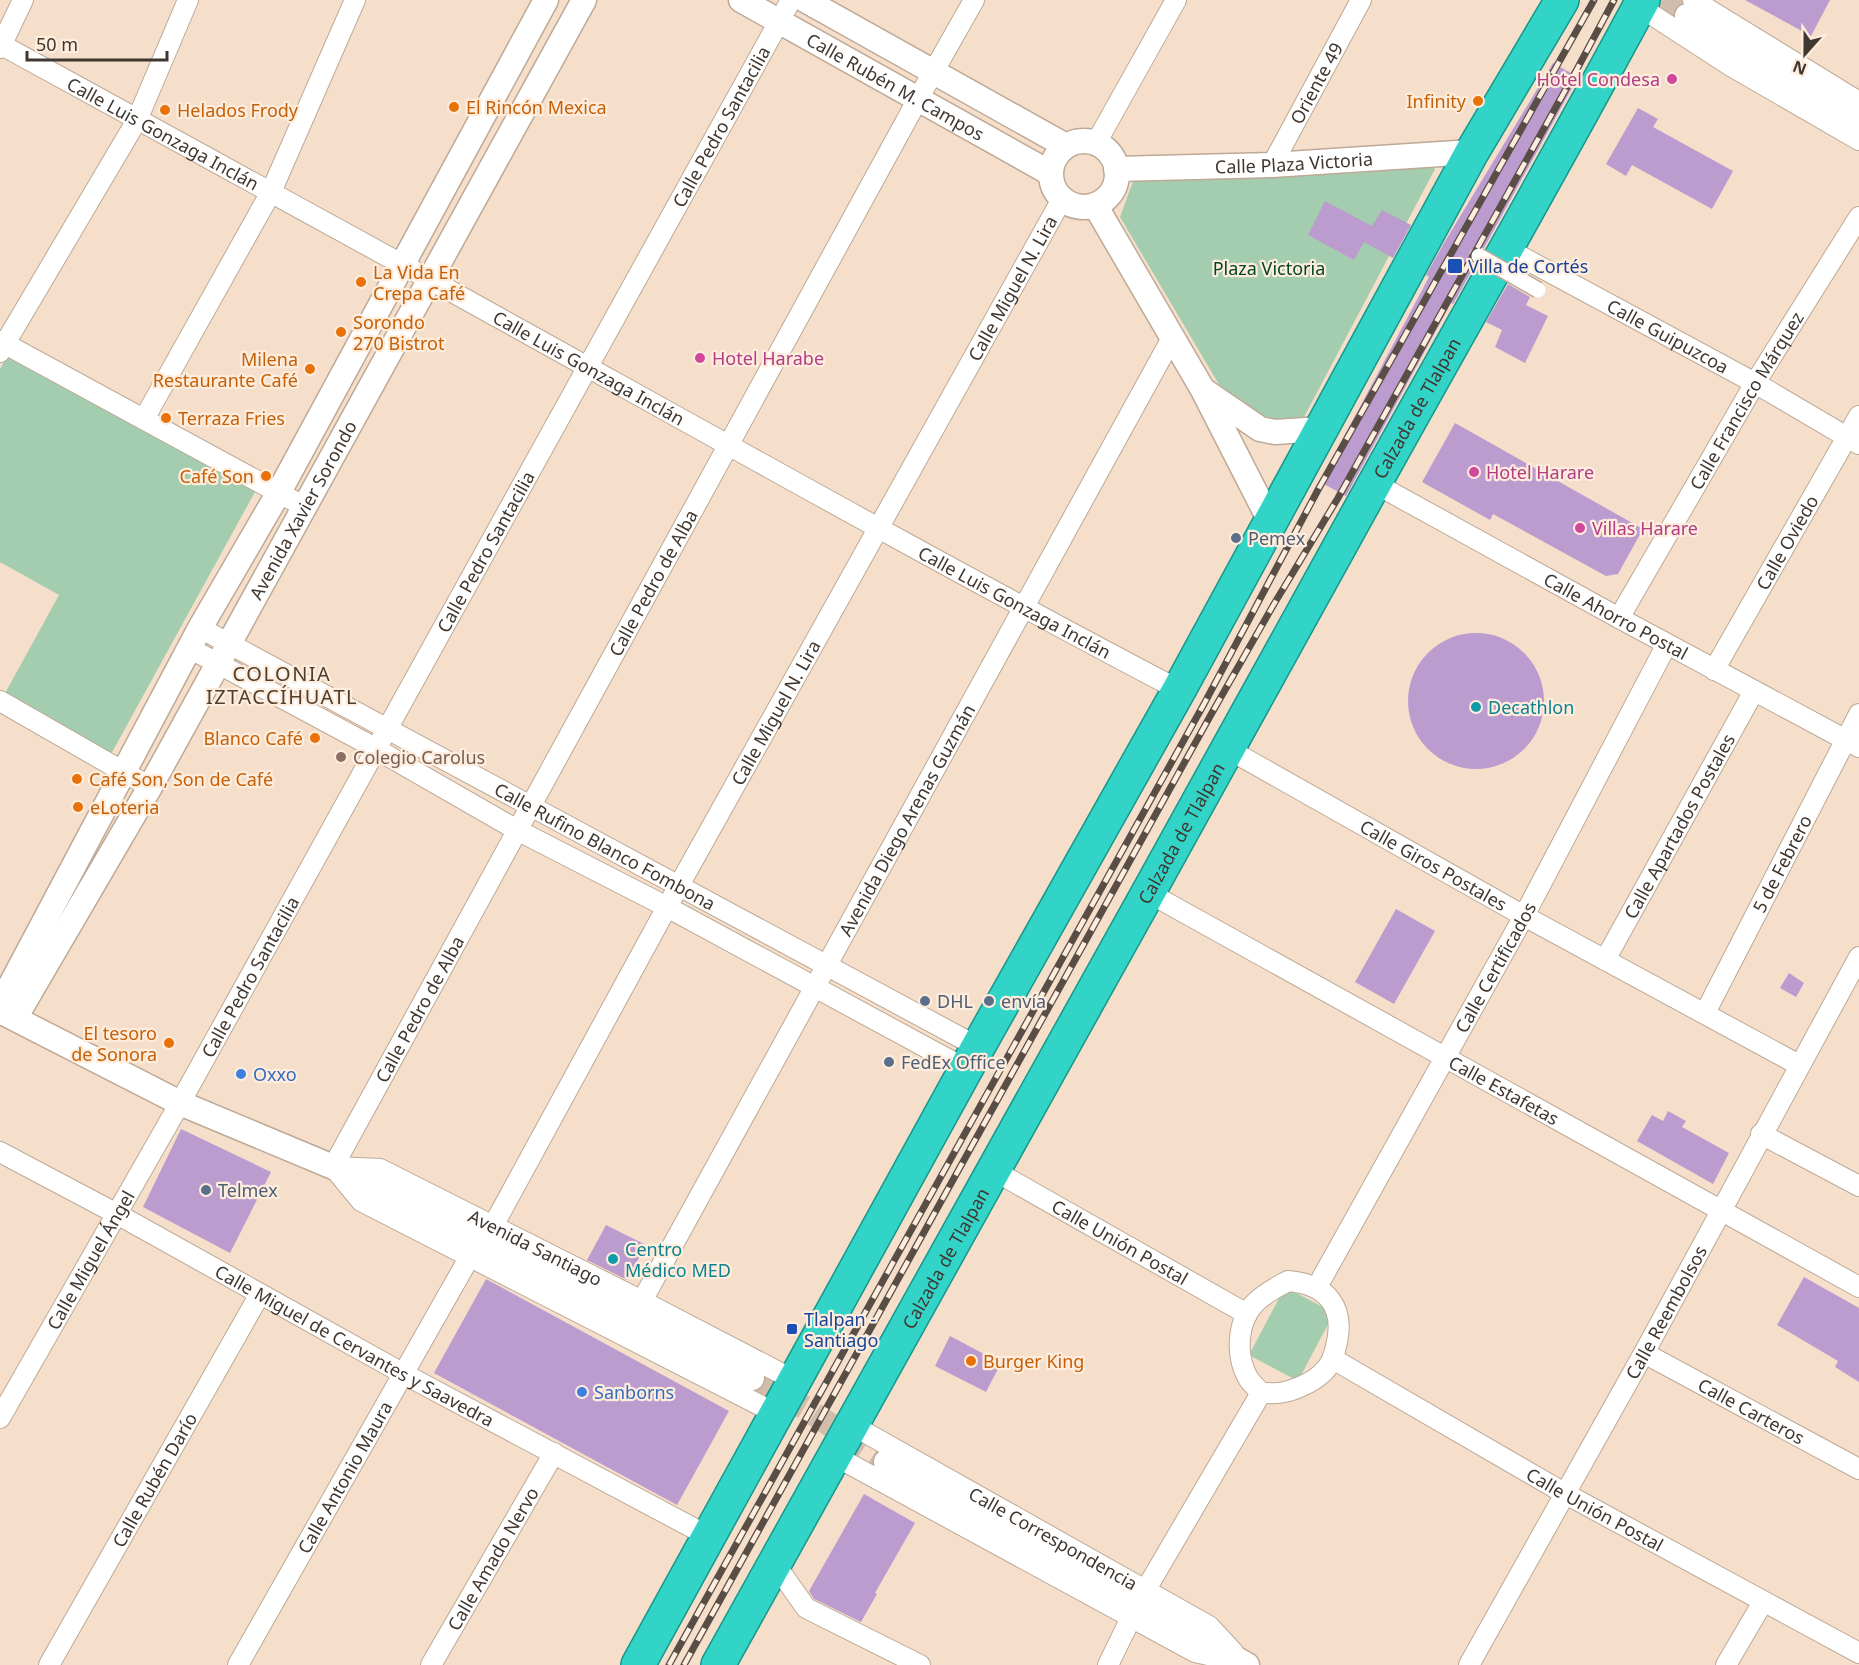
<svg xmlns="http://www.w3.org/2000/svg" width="1859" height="1665" viewBox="0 0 1859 1665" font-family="'Noto Sans',sans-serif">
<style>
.green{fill:#a3cdae}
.building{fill:#bc9ccf}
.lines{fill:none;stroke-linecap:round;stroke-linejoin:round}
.tertiary-tunnel{stroke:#d1bdac;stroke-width:24;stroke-dasharray:24 12;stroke-linecap:butt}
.minor-casing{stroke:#bea996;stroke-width:22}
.tertiary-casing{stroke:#bea996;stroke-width:27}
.trunk-casing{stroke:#16978a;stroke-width:36}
.minor{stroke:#fff;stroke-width:20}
.tertiary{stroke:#fff;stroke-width:24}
.trunk{stroke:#33d4c8;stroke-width:33}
.rail-casing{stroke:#594e46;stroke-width:7}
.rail{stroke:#feeddd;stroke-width:4.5;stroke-dasharray:14;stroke-linecap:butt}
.pedestrian-bridge-casing{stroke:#bea996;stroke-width:18;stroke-linecap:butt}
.pedestrian-bridge{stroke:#fff;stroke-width:15}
.hotel-dot{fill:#d1479c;stroke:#feeddd;stroke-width:2}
.food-dot{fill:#e8710a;stroke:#feeddd;stroke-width:2}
.transit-dot{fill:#1a4fb4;stroke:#feeddd;stroke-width:2}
.service-dot{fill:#5c6f8a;stroke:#feeddd;stroke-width:2}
.culture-dot{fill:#0f9aa8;stroke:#feeddd;stroke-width:2}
.education-dot{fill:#8d6e63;stroke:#feeddd;stroke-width:2}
.shop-dot{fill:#3f7fe0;stroke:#feeddd;stroke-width:2}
.labels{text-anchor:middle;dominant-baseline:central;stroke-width:4.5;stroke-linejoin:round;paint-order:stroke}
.hotel-label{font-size:18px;fill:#b23c85;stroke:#feeddd;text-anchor:start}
.street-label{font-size:18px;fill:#403730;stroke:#feeddd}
.food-label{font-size:18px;fill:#c56008;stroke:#feeddd;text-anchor:start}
.transit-label{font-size:18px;fill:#164399;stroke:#feeddd;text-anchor:start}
.park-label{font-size:18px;fill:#014621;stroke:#feeddd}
.service-label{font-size:18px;fill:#4e5e75;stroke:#feeddd;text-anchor:start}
.culture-label{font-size:18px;fill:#0d838f;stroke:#feeddd;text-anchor:start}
.education-label{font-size:18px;fill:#785e54;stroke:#feeddd;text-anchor:start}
.shop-label{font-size:18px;fill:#366cbe;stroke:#feeddd;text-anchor:start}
.neighbourhood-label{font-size:20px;letter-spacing:1.5px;fill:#4f3e2e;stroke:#feeddd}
</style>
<rect width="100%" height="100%" fill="#f5dfcb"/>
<g class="green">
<path d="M1424 162 1435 169 1303 419 1272 425 1224 393 1120 217 1136 173Z"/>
<path d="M8 354 256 490 110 756 3 697 59 595 0 562V369Z"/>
<path d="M1285 1287 1334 1313 1298 1381 1249 1355Z"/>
</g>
<g class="building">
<path d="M1745 0H1830L1811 36Z"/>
<path d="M1553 63 1578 77 1484 248 1475 247 1470 252V260L1475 265 1453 304 1451 303 1346 496 1320 482 1429 277 1426 275 1444 243Z"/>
<path d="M1638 108 1658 119 1653 127 1733 171 1712 209 1632 165 1626 176 1606 164Z"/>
<path d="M1325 201 1372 226 1382 210 1411 225 1393 258 1364 242 1354 260 1308 235Z"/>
<path d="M1508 284 1530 297 1526 305 1548 316 1525 363 1495 347 1502 330 1486 322Z"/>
<path d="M1455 423 1643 529 1618 574 1606 576 1493 514 1490 520 1422 482Z"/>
<circle cx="1476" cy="701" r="68"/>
<path d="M1396 909 1435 931 1394 1004 1355 982Z"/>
<path d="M1789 973 1804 983 1796 997 1780 988Z"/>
<path d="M1668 1111 1686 1121 1682 1127 1729 1153 1713 1184 1637 1141 1652 1115 1663 1121Z"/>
<path d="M181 1129 271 1172 230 1253 143 1207Z"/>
<path d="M606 1225 646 1245 627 1280 587 1260Z"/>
<path d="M1804 1277 1859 1308V1382L1835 1367 1838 1361 1777 1325Z"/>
<path d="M486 1279 729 1411 677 1505 434 1373Z"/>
<path d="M950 1336 1001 1363 986 1392 935 1366Z"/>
<path d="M864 1494 915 1523 875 1593 877 1594 861 1622 814 1599 809 1591Z"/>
</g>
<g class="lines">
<g class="tertiary-tunnel">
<path d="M1659 0 1687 16"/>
<path d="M752 1378 805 1408 886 1462"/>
</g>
<g class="minor-casing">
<g id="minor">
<path d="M1693 0 1859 102"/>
<path d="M1640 7 1731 66 1859 140"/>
<path id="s1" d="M0 44C142 123 285 199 427 278 677 416 926 557 1179 690"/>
<path d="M0 48 23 0"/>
<path d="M1096 143 1176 0"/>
<path id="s2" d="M1272 165 1361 0"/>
<path id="s3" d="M1507 249 1755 383 1859 444"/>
<path d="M0 341 305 507"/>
<path d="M0 352 137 120 188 0"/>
<path d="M144 419 271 192 355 0"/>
<path id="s4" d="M1374 483 1619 618 1859 747"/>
<path id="s5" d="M1619 618 1755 383 1859 217"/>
<path id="s6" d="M200 628 978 1047"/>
<path d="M189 648 362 741 517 830 667 907 966 1069"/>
<path id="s7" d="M1714 670 1859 416"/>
<path d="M0 701 150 787"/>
<path id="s8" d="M1228 749 1524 916 1799 1065"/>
<path id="s9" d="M1149 893 1859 1287"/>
<path id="s10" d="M1605 960 1754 691"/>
<path id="s11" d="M1705 1013 1859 714"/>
<path d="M1761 1134 1859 1186"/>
<path id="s12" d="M0 1152 117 1214 404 1374 710 1537"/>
<path id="s13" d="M333 1167 918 99 974 0"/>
<path id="s14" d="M336 1167 380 1169 642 1301 794 1380"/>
<path d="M335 1169 361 1201 777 1414"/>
<path id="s15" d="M993 1170 1247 1314"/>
<path id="s16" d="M493 1226 667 907 1062 199"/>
<path d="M1288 1281C1327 1284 1346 1307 1336 1346 1334 1357 1330 1367 1321 1374 1313 1382 1295 1390 1284 1392 1277 1394 1268 1393 1261 1393 1257 1388 1251 1383 1248 1378 1235 1355 1237 1320 1256 1302 1265 1293 1277 1287 1288 1281Z"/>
<path id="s17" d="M1317 1287 1524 916 1667 644"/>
<path id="s18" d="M642 1301 1172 338"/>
<path id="s19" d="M1644 1353 1859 1469"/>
<path id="s20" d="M1333 1359 1564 1493 1859 1653"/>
<path id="s21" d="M0 1418 180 1103 791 0"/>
<path id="s22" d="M852 1425 1209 1626 1234 1653"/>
<path d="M835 1456 1195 1652 1226 1659"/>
<path d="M775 1564 806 1608 920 1665"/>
<path d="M1145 1591 1261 1393"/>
<path id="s23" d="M49 1665 260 1294"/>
<path id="s24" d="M238 1665 469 1258"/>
<path id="s25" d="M431 1665 554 1453"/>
<path d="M1108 1665 1131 1618"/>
<path id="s26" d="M1469 1665 1644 1353 1859 957"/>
<path d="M1726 1665 1763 1602"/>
</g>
</g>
<g class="tertiary-casing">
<g id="tertiary">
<path id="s27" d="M741 0 1050 173"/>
<path d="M805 0 1066 146"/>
<path d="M1687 16 1859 121"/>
<circle cx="1084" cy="174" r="33"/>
<path id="s28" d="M1116 169 1272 165 1472 152"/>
<path d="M1095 205 1203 390 1271 523"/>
<path d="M1206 392 1260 429 1275 432 1321 429"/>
<path d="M0 1005 200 628 279 492 546 0"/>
<path d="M2 1012 180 1103 333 1167 752 1378"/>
<path id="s29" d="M15 1018 150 787 584 0"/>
<path d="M886 1462 1247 1665"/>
</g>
</g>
<g class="trunk-casing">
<g id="trunk">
<path d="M638 1665 978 1047 1179 690 1472 152 1562 0"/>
<path id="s30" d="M718 1665C928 1292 1134 918 1341 544 1441 362 1545 183 1643 0"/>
</g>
</g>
<use href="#minor" class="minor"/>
<use href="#tertiary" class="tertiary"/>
<use href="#trunk" class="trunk"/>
<g class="rail-casing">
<g id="rail">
<path d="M669 1665 1204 704 1319 488 1594 0"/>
<path d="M684 1665 1213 711 1274 604 1338 498 1576 71 1614 0"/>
</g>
</g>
<use href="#rail" class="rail"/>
<g class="pedestrian-bridge-casing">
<path id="pedestrian-bridge" d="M1479 256 1538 290"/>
</g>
<use href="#pedestrian-bridge" class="pedestrian-bridge"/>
</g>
<g class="hotel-dot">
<circle cx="1672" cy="79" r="6"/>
<circle cx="700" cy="358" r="6"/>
<circle cx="1474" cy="472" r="6"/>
<circle cx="1580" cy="528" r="6"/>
</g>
<g class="food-dot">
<circle cx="1478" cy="101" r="6"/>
<circle cx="454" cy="107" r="6"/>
<circle cx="165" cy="110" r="6"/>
<circle cx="361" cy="282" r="6"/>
<circle cx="341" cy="332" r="6"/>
<circle cx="310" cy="369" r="6"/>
<circle cx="166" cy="418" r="6"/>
<circle cx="266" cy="476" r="6"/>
<circle cx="315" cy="738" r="6"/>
<circle cx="77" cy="779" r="6"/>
<circle cx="78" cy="807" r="6"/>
<circle cx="169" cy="1043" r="6"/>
<circle cx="971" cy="1361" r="6"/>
</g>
<g class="transit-dot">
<rect x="1447" y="258" width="16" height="16" rx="3"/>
<rect x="786" y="1323" width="12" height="12" rx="3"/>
</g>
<g class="service-dot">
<circle cx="1236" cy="538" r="6"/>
<circle cx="925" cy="1001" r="6"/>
<circle cx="989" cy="1001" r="6"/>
<circle cx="889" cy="1062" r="6"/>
<circle cx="206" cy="1190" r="6"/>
</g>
<g class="culture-dot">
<circle cx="1476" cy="707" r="6"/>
<circle cx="613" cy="1259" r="6"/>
</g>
<circle class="education-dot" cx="341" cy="757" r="6"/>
<g class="shop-dot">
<circle cx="241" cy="1074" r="6"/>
<circle cx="582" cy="1392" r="6"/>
</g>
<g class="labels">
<g class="hotel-label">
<text x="1660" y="79" text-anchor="end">Hotel Condesa</text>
<text x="712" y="358">Hotel Harabe</text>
<text x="1486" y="472">Hotel Harare</text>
<text x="1592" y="528">Villas Harare</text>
</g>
<g class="street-label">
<text stroke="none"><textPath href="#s2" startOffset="93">Oriente 49</textPath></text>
<text stroke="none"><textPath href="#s27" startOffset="177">Calle Rubén M. Campos</textPath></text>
<text stroke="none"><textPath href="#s21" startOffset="1479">Calle Pedro Santacilia</textPath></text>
<text stroke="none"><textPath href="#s1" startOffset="186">Calle Luis Gonzaga Inclán</textPath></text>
<text stroke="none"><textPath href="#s28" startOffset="178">Calle Plaza Victoria</textPath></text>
<text stroke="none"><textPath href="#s16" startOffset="1072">Calle Miguel N. Lira</textPath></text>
<text stroke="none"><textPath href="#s3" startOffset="183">Calle Guipuzcoa</textPath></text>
<text stroke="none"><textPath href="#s1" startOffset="672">Calle Luis Gonzaga Inclán</textPath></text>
<text stroke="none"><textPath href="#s5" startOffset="252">Calle Francisco Márquez</textPath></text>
<text stroke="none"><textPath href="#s30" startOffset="1438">Calzada de Tlalpan</textPath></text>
<text stroke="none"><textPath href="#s29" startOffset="584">Avenida Xavier Sorondo</textPath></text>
<text stroke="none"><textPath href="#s7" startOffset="147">Calle Oviedo</textPath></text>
<text stroke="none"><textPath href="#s21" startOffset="993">Calle Pedro Santacilia</textPath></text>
<text stroke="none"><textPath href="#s13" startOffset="666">Calle Pedro de Alba</textPath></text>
<text stroke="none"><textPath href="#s1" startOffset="1158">Calle Luis Gonzaga Inclán</textPath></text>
<text stroke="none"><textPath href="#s4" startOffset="276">Calle Ahorro Postal</textPath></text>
<text stroke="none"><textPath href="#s16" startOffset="586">Calle Miguel N. Lira</textPath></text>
<text stroke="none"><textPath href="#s18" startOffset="549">Avenida Diego Arenas Guzmán</textPath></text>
<text stroke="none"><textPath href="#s10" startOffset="153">Calle Apartados Postales</textPath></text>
<text stroke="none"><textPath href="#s30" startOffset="952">Calzada de Tlalpan</textPath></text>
<text stroke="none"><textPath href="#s6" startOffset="460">Calle Rufino Blanco Fombona</textPath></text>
<text stroke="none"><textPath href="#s11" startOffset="168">5 de Febrero</textPath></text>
<text stroke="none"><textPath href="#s8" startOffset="236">Calle Giros Postales</textPath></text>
<text stroke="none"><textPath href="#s17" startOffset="366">Calle Certificados</textPath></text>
<text stroke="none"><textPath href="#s21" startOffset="507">Calle Pedro Santacilia</textPath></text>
<text stroke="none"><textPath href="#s13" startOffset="180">Calle Pedro de Alba</textPath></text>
<text stroke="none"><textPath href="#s9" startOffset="406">Calle Estafetas</textPath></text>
<text stroke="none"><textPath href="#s15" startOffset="146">Calle Unión Postal</textPath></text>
<text stroke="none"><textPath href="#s14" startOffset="218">Avenida Santiago</textPath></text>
<text stroke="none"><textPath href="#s30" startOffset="466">Calzada de Tlalpan</textPath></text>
<text stroke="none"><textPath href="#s21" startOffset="182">Calle Miguel Ángel</textPath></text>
<text stroke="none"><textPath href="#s26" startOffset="404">Calle Reembolsos</textPath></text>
<text stroke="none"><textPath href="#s12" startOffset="404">Calle Miguel de Cervantes y Saavedra</textPath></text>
<text stroke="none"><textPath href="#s19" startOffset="122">Calle Carteros</textPath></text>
<text stroke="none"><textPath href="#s24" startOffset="216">Calle Antonio Maura</textPath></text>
<text stroke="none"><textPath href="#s23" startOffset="213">Calle Rubén Darío</textPath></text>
<text stroke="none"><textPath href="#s20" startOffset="302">Calle Unión Postal</textPath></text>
<text stroke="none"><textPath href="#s22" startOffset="231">Calle Correspondencia</textPath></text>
<text stroke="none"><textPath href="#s25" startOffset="123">Calle Amado Nervo</textPath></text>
</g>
<g class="food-label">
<text x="1466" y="101" text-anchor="end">Infinity</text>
<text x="466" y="107">El Rincón Mexica</text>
<text x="177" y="110">Helados Frody</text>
<text x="373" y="272">La Vida En<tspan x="373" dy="21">Crepa Café</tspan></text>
<text x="353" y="322">Sorondo<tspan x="353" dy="21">270 Bistrot</tspan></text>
<text x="298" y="359" text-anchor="end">Milena<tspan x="298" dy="21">Restaurante Café</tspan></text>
<text x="178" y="418">Terraza Fries</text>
<text x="254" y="476" text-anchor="end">Café Son</text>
<text x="303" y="738" text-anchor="end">Blanco Café</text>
<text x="89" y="779">Café Son, Son de Café</text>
<text x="90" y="807">eLoteria</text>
<text x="157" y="1033" text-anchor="end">El tesoro<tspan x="157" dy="21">de Sonora</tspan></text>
<text x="983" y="1361">Burger King</text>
</g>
<g class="transit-label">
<text x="1468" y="266">Villa de Cortés</text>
<text x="804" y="1319">Tlalpan -<tspan x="804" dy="21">Santiago</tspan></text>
</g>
<g class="park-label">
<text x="1269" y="268">Plaza Victoria</text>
</g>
<g class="service-label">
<text x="1248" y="538">Pemex</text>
<text x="937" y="1001">DHL</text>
<text x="1001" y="1001">envía</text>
<text x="901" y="1062">FedEx Office</text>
<text x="218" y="1190">Telmex</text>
</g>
<g class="culture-label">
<text x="1488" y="707">Decathlon</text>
<text x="625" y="1249">Centro<tspan x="625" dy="21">Médico MED</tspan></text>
</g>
<g class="education-label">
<text x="353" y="757">Colegio Carolus</text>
</g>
<g class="shop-label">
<text x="253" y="1074">Oxxo</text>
<text x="594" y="1392">Sanborns</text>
</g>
<g class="neighbourhood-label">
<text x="282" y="673">COLONIA<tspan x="282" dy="23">IZTACCÍHUATL</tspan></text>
</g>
</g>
<g transform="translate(1805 54) rotate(201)" stroke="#feeddd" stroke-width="4.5" paint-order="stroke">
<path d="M0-4.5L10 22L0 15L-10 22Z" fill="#403730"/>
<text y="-9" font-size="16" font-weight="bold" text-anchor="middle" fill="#403730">N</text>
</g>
<path d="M27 51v9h140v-9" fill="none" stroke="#403730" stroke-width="3"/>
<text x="36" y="51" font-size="18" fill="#403730" stroke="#feeddd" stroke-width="4.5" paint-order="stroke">50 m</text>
</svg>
